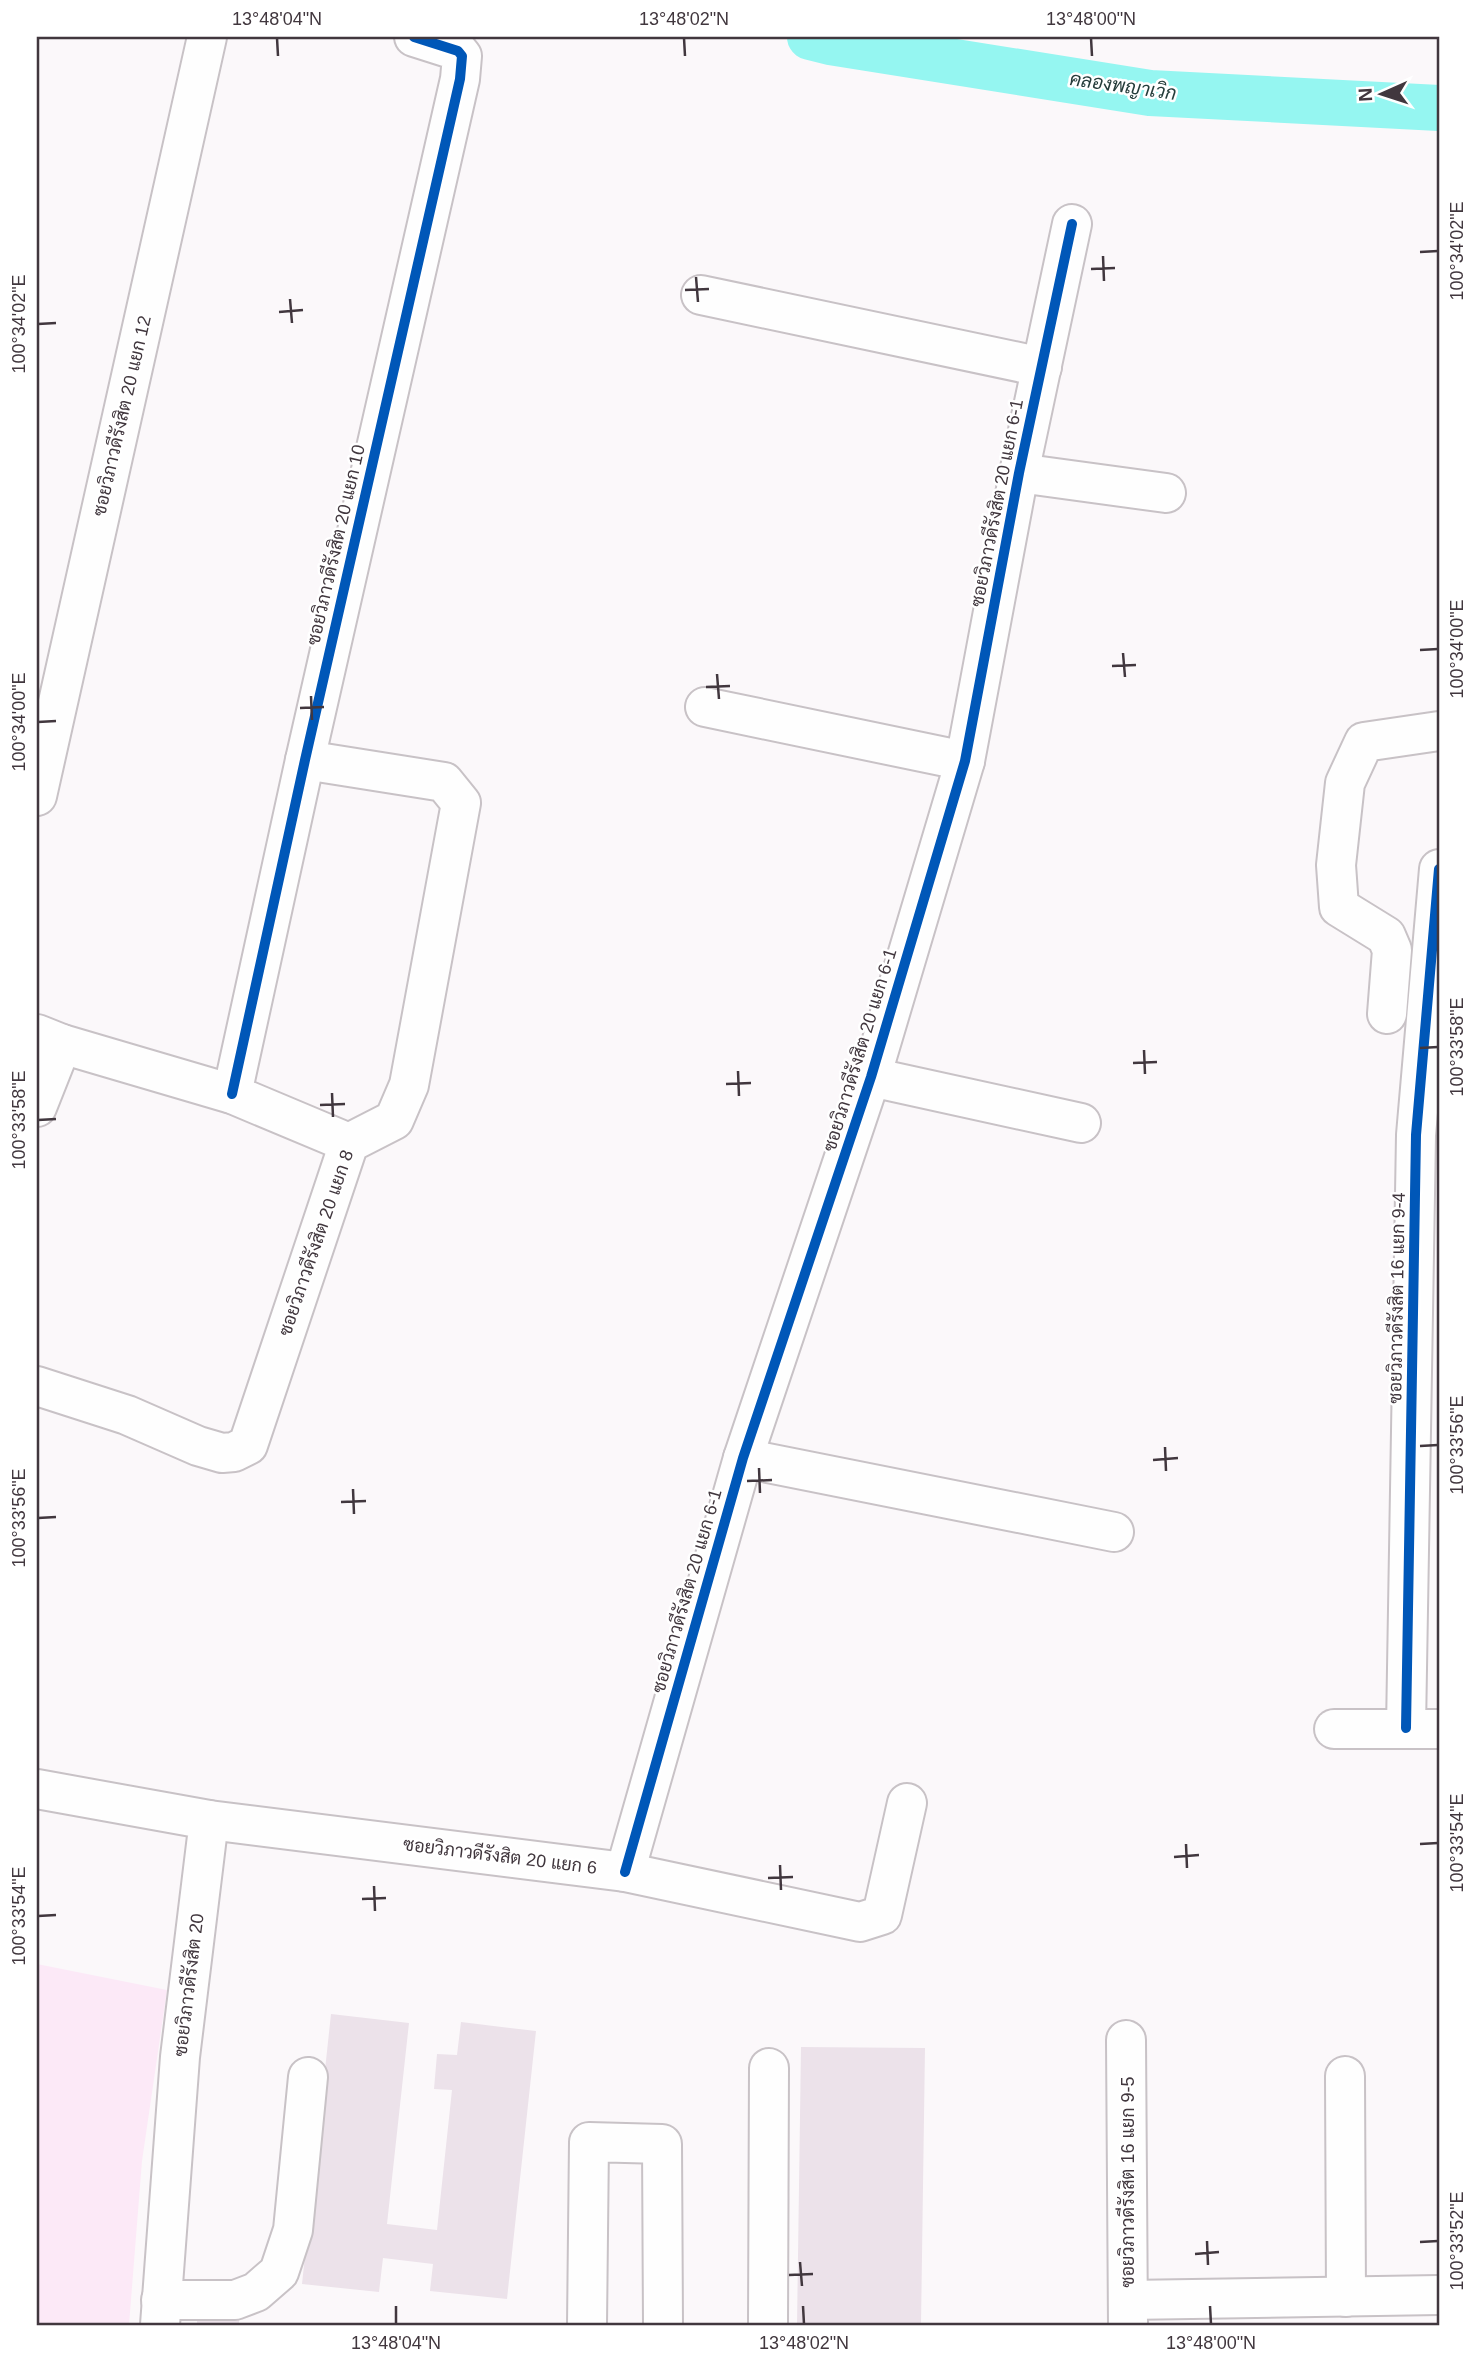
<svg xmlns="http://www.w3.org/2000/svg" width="1476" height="2362" viewBox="0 0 1476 2362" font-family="Arial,Sarabun,sans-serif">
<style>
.green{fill:#fce9f7}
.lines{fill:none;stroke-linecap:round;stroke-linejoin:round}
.canal{stroke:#95f6f1;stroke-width:46}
.building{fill:#ece2ea}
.minor-casing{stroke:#c8c2c6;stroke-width:42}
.minor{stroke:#fefefe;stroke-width:38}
.cycleway-casing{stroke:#fff;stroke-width:15}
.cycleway{stroke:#0057b8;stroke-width:10}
.ticks{fill:none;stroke:#41373e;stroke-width:2.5}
.labels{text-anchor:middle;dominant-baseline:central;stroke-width:5;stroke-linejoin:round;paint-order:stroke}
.street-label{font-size:18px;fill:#41373e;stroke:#fff}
.water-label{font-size:19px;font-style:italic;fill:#253d3b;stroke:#fff}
.neatline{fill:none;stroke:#41373e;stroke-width:2.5}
.ticks-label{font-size:18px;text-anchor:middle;fill:#41373e}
</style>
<rect width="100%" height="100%" fill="#fbf8fa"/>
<path class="green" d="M37 1964 167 1990 142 2161 129 2325H37Z"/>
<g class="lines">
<path class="canal" d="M810 37 830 42 1150 93 1439 108"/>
</g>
<g class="building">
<path d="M331 2014 409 2023 387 2224 437 2230 452 2090 434 2089 437 2054 457 2055 461 2022 536 2031 507 2299 430 2291 433 2264 383 2258 379 2292 302 2284Z"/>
<path d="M801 2047 925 2048 921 2325H797Z"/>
<path d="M239 2317V2325H197V2318Z"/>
</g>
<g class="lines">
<g class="minor-casing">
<g id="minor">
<path d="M701 295 1042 367"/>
<path d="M1019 473 1166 493"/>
<path d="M705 707 965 761"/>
<path d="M37 796 207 37"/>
<path d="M1387 1014 1392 950 1386 936 1339 907 1336 865 1345 783 1364 742 1439 731"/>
<path d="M37 1034 62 1044 232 1094 349 1143"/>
<path d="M871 1077 1081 1123"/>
<path d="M232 1094 305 760 460 79 462 56 458 51 414 37"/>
<path d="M37 1107 62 1044"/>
<path d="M37 1386 127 1415 198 1446 222 1453 234 1452 248 1445 349 1143 394 1120 409 1085 461 803 444 782 305 760"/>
<path d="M743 1458 1114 1532"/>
<path d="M1406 1728 1416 1135 1439 869"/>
<path d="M1334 1729H1439"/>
<path d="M37 1789 209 1820 180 2057 160 2325"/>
<path d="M209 1820 625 1872 860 1922 882 1915 907 1803"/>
<path d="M625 1872 743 1458 871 1077 965 761 1019 473 1072 224"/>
<path d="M1126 2040 1128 2325"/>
<path d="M1345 2076 1346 2297"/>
<path d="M161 2300H235L256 2292 279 2272 293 2230 308 2077"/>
<path d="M1128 2300 1439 2295"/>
<path d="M587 2325 589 2142 662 2144 663 2325"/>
<path d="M768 2325 769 2068"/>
</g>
</g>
<use href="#minor" class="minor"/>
<g class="cycleway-casing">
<g id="cycleway">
<path d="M232 1094 305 760 460 79 462 56 458 51 414 37"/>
<path d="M1406 1728 1416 1135 1439 869"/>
<path d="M625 1872 743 1458 871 1077 965 761 1019 473 1072 224"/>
</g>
</g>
<use href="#cycleway" class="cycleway"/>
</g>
<path class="ticks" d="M277 38 278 56M684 38 685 56M1091 38 1092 56M1420 252 1438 251M1103 256 1104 281M1091 269 1115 268M696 277 698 302M685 290 709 289M290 299 292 323M279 312 303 310M38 324 56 323M1420 650 1438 649M1123 653 1125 677M1112 666 1136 665M717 674 719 699M706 687 730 686M311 696 312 720M300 708 324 707M38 722 56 721M1420 1048 1438 1047M1144 1050 1145 1074M1133 1063 1157 1062M738 1071 739 1096M726 1084 751 1083M332 1093 333 1117M320 1105 345 1104M38 1120 56 1119M1420 1446 1438 1445M1165 1447 1166 1471M1153 1460 1178 1458M759 1468 760 1493M747 1481 772 1480M353 1489 354 1514M341 1502 366 1501M38 1518 56 1517M1186 1844 1187 1868M1420 1844 1438 1843M1174 1857 1199 1855M780 1865 781 1890M768 1878 793 1877M374 1886 375 1911M362 1899 386 1898M38 1916 56 1915M1207 2241 1208 2265M1420 2242 1438 2241M1195 2254 1219 2252M800 2262 802 2286M789 2275 813 2274M396 2306V2324M803 2306 804 2324M1210 2306 1211 2324"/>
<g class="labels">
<g class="street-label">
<text transform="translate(122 416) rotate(-77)">ซอยวิภาวดีรังสิต 20 แยก 12</text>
<text transform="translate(997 503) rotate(-79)">ซอยวิภาวดีรังสิต 20 แยก 6-1</text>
<text transform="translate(336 545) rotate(-77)">ซอยวิภาวดีรังสิต 20 แยก 10</text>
<text transform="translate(860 1050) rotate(-73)">ซอยวิภาวดีรังสิต 20 แยก 6-1</text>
<text transform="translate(316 1243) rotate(-71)">ซอยวิภาวดีรังสิต 20 แยก 8</text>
<text transform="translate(1397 1298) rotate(-89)">ซอยวิภาวดีรังสิต 16 แยก 9-4</text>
<text transform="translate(687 1591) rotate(-74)">ซอยวิภาวดีรังสิต 20 แยก 6-1</text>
<text transform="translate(500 1856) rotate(7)">ซอยวิภาวดีรังสิต 20 แยก 6</text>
<text transform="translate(189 1985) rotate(-83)">ซอยวิภาวดีรังสิต 20</text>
<text transform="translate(1128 2182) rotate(-90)">ซอยวิภาวดีรังสิต 16 แยก 9-5</text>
</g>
<g class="water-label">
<text transform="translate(1123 86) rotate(8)">คลองพญาเวิก</text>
</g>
</g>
<rect width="1476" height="2362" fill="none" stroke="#ffffff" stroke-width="77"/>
<g transform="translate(1382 94) rotate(267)" stroke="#ffffff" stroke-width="5" paint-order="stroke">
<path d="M0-5L12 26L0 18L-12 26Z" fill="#41373e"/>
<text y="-10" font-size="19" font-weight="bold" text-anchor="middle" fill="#41373e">N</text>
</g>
<rect x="38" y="38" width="1400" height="2286" class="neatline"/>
<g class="ticks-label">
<text x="277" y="25">13°48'04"N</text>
<text x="684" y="25">13°48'02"N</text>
<text x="1091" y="25">13°48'00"N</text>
<text transform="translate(1457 251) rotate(-90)" y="6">100°34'02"E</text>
<text transform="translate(19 324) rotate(-90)" y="6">100°34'02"E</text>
<text transform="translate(1457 649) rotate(-90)" y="6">100°34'00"E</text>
<text transform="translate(19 722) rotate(-90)" y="6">100°34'00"E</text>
<text transform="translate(1457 1047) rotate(-90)" y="6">100°33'58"E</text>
<text transform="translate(19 1120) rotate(-90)" y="6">100°33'58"E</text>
<text transform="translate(1457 1445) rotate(-90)" y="6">100°33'56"E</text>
<text transform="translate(19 1518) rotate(-90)" y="6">100°33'56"E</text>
<text transform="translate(1457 1843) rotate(-90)" y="6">100°33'54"E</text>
<text transform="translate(19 1916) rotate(-90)" y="6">100°33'54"E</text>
<text transform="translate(1457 2241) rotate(-90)" y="6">100°33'52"E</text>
<text x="396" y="2349">13°48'04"N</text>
<text x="804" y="2349">13°48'02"N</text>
<text x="1211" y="2349">13°48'00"N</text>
</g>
</svg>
